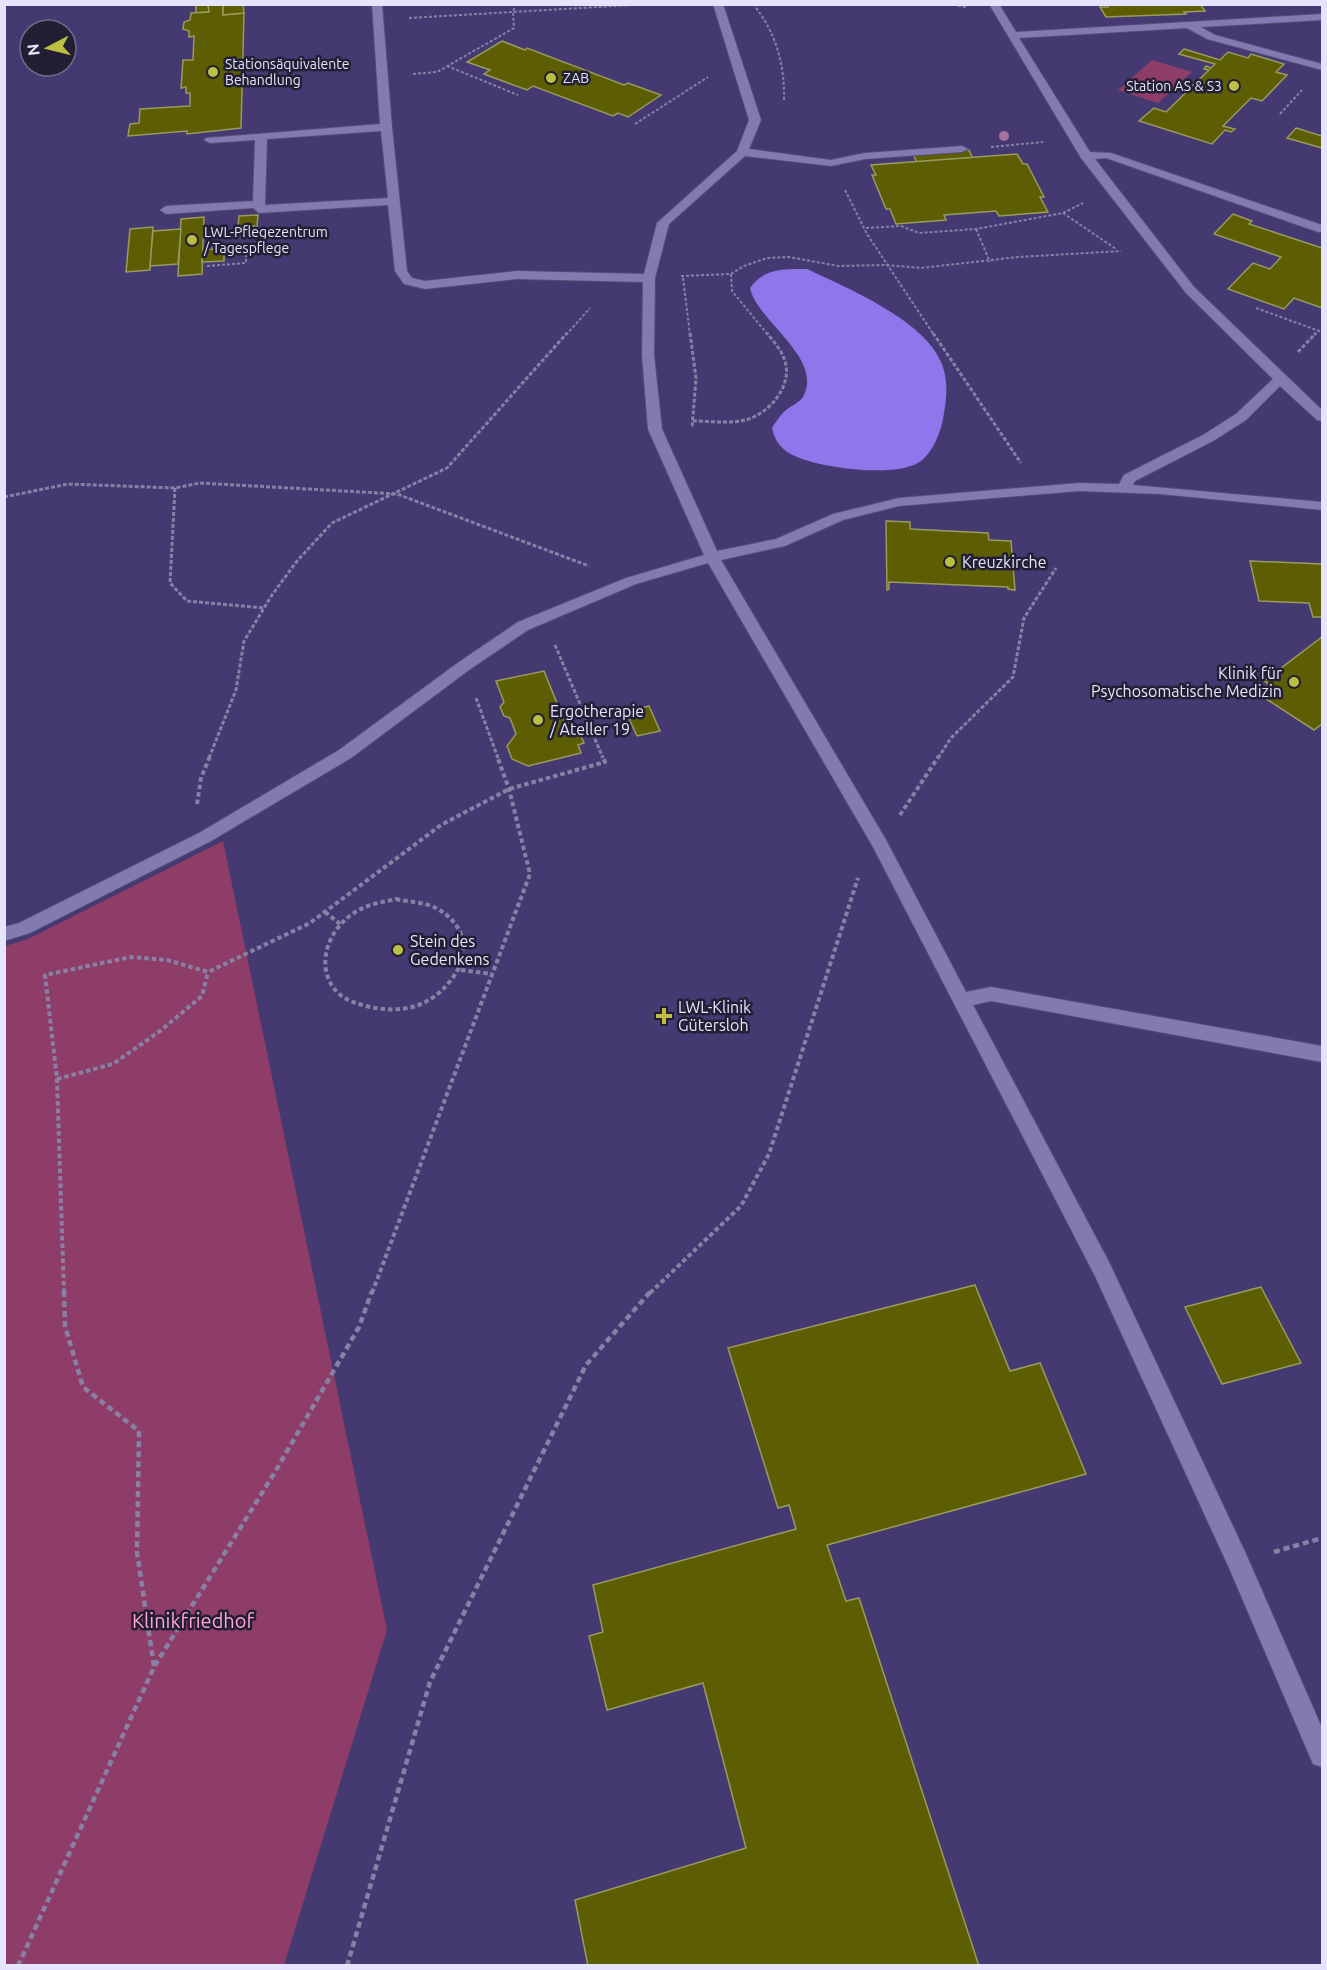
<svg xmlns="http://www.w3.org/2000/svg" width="1327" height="1970" viewBox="0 0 1327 1970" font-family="Ubuntu,sans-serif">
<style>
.built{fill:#443a71;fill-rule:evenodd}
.green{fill:#8e3d68}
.water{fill:#8e77ea}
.building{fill:#5d5d04;stroke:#999b5e;stroke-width:1.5}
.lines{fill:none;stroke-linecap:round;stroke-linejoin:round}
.lane-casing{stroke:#564d75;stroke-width:2}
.path-far3{stroke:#8781a6;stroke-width:2;stroke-dasharray:3 2;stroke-linecap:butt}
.path-far2{stroke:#8781a6;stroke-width:3;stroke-dasharray:4 2;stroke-linecap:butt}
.path-far1{stroke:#8781a6;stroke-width:4;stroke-dasharray:4.5 3;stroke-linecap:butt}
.path{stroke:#8781a6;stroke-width:4.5;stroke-dasharray:6 4;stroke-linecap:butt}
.lane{fill:#827bb1;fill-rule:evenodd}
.tree{fill:#a7719e}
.poi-dot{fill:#bdbf43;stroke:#221e34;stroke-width:2}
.labels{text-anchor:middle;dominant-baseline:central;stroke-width:5;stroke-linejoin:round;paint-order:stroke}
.far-poi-label{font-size:14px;fill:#e6e4fc;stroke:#221e34;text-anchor:start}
.poi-label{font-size:16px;fill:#e6e4fc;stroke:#221e34;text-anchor:start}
.near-park-label{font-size:20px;fill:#ffa5d0;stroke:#221e34}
</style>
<rect width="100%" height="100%" fill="#3b3262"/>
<path class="built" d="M7 5H1322V1965L5 1966 4 24ZM30 30H66V66H30Z"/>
<g class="green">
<path d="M1152 60 1192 72 1158 103 1118 90Z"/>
<path d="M223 841 387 1630 284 1965H5V946L28 939Z"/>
</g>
<path class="water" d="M807 269C847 288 925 320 942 364 948 380 947 397 944 413 942 429 934 451 921 461 898 479 813 468 789 453 779 447 774 438 772 428 775 423 779 417 783 413 789 406 801 403 804 395 822 357 757 321 750 288 764 268 784 269 807 269Z"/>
<g class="building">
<path d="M196 4H208L209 12 196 13Z"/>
<path d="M208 4H223V15L244 13 241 128 187 134V131L128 136 130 124 139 123 140 109 190 106V93H186V87L181 88 183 60H193L194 36 189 37V31L183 29 184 22 190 20 191 13 209 12Z"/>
<path d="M223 4H243L244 13 223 15Z"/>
<path d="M1107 4H1200L1205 11 1184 12 1186 14 1106 17 1100 7H1108Z"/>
<path d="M502 41 525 50 527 48 624 85 628 83 661 95 628 117 618 113 613 116 533 86 527 90 484 74 490 70 467 62Z"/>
<path d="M1184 49 1220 60 1228 52 1248 58 1251 54 1284 64 1276 72 1287 75 1262 101 1251 98 1223 126 1235 129 1231 132 1225 130 1212 144 1139 121 1154 108 1166 112 1209 70 1204 69 1206 66 1211 68 1215 64 1179 54Z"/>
<path d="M1296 128 1322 136V148L1287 138Z"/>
<path d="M969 150 973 159 917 163 913 154Z"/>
<path d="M1017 154 1023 164H1027L1044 197H1040L1048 212 999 216 996 211 944 215 946 220 896 224 890 209H886L872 175H876L871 165Z"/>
<path d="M1233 214 1252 221 1249 224 1322 248V308L1294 298 1284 309 1228 289 1253 263 1270 269 1281 257 1214 234Z"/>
<path d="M258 215 257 226 238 227 239 216Z"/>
<path d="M204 217 202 274 178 276 181 219Z"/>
<path d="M153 227 150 270 126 272 130 229Z"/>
<path d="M181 229 178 264 150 266 153 231Z"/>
<path d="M224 248V261L202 262 203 250Z"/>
<path d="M886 521 910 522V529L988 533 989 540 1011 541 1015 590 1008 589V587L889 582V589L887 590Z"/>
<path d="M1250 561 1322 564V617H1313L1309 603 1259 601Z"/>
<path d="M1322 637V724L1314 730 1257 693 1269 684 1264 681Z"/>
<path d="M544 671 565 723 569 722 572 731 578 730 584 743 578 745 581 753 528 766 512 759 507 746 516 734 510 718 504 716 500 707 504 702 496 681Z"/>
<path d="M649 706 660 731 637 736 626 712Z"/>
<path d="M975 1285 1010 1371 1040 1363 1086 1474 827 1545 846 1601 859 1598 979 1966H588L575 1900 746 1848 703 1683 607 1710 589 1636 603 1632 593 1585 796 1529 789 1505 778 1508 728 1348Z"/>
<path d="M1261 1287 1301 1363 1222 1384 1185 1307Z"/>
</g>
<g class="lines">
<g class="lane-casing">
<path id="lane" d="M372 4H382L392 127 407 271 412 278 425 281 517 271 644 274 657 223 737 151 749 120 713 4H723L761 120 749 149 831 160 865 153 962 146 968 149 962 152 865 159 831 166 745 156 669 224 655 278 654 355 662 429 717 551 776 539 833 514 899 498 1079 483 1119 484 1124 475 1203 435 1236 414 1273 379 1186 293 1081 158 989 4H999L1016 32 1322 14V20L1201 27 1215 35 1322 64V70L1207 39 1187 28 1019 38 1090 152 1111 153 1322 225V232H1318L1106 158 1095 159 1194 287 1322 410V421L1317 420 1280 386 1246 420 1213 441 1135 481 1133 485 1322 502V510L1160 494 1079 491 899 506 843 520 785 546 721 560 886 840 966 992 991 987 1322 1046V1062L991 1001 973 1005 1109 1262 1246 1554 1322 1728V1767L1313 1764 1230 1570 1095 1276 873 847 708 563 636 584 528 630 469 670 351 758 211 841 30 933 4 941V927L19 923 199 833 339 750 459 662 518 622 626 578 704 555 648 429 642 355 643 282 517 279 425 289 404 284 395 271 388 205 259 213 253 208 166 214 160 210 166 206 253 201 255 140 210 143 204 140 206 138 380 124ZM381 131 388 198 265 205 267 139Z"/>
</g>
<g class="path-far3">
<path d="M753 4C776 32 785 65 784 101"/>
<path d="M948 4 966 7"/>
<path d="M409 18 649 4"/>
<path d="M447 66 518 95"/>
<path d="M413 74 437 72 514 28 513 12 516 4"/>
<path d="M1280 114 1302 90"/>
<path d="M635 124 708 77"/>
<path d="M991 147 1043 142"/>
<path d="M845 190 867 234 934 335"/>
<path d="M1063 213 1116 249"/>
<path d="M866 228 901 226 919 233 976 229 1063 213 1083 203"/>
<path d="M976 229 990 262"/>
<path d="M207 266 246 263V244L209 247"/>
<path d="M731 274 732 291 768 335"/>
<path d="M681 276 731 274 744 266 767 258 789 257 838 266 886 265 921 268 1018 257 1121 251"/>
<path d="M683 278 690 335"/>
<path d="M1256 308 1322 332"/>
<path d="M566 335 590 308"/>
<path d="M1314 335 1318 331"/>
</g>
<g class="path-far2">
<path d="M690 333 696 378 692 428"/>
<path d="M933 333 1021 463"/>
<path d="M1298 352 1316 333"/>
<path d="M693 421C709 421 729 424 745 420 770 414 796 383 783 356 780 348 772 340 767 333"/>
<path d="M175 488 170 583 187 601 264 608"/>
<path d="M4 497 68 484 175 488 200 483 397 494 589 566"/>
<path d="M555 645 603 758"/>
<path d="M476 698 498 758"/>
<path d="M209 758 236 690 244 641 272 595 297 561 332 523 447 468 567 333"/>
<path d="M938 758 951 738 1013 677 1024 618 1056 568"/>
</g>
<g class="path-far1">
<path d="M197 804 201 778 210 756"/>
<path d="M900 815 939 756"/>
<path d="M396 899C408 902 425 902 436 908 466 924 472 954 451 980 429 1009 399 1014 366 1006 355 1003 345 1000 337 992 313 966 329 927 357 911 369 904 383 902 396 899Z"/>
<path d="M325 912 340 924"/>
<path d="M461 970 492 974"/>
<path d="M57 1079 113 1064 160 1031 202 996 208 972"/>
<path d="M64 1293 57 1079 45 975 131 957 167 960 208 972 310 923 441 825 509 789 605 762 602 756"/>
<path d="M372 1293 530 874 509 789 497 756"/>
<path d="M650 1293 741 1206 769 1154 858 878"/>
</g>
<g class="path">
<path d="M64 1291 65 1326 83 1387 139 1431 137 1552 154 1667"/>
<path d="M1274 1552 1322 1538"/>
<path d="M18 1966 154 1667 275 1472 359 1327 372 1291"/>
<path d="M347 1966 430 1682 586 1365 651 1291"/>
</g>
<use href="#lane" class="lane"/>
</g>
<circle class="tree" cx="1004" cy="136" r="5"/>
<g class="poi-dot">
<circle cx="213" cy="72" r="6"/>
<circle cx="551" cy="78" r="6"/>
<circle cx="1234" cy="86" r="6"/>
<circle cx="192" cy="240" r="6"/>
<circle cx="950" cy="562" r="6"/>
<circle cx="1294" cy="682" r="6"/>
<circle cx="538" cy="720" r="6"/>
<circle cx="398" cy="950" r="6"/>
<path d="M661 1007h6v6h6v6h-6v6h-6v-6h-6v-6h6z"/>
</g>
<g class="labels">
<g class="far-poi-label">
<text x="225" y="64">Stationsäquivalente<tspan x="225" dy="16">Behandlung</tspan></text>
<text x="563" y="78">ZAB</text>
<text x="1222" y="86" text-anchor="end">Station AS &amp; S3</text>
<text x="204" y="232">LWL-Pflegezentrum<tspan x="204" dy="16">/ Tagespflege</tspan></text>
</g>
<g class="poi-label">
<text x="962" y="562">Kreuzkirche</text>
<text x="1282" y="673" text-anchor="end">Klinik für<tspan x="1282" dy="18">Psychosomatische Medizin</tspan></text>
<text x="550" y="711">Ergotherapie<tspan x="550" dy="18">/ Ateller 19</tspan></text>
<text x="410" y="941">Stein des<tspan x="410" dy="18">Gedenkens</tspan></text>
<text x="678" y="1007">LWL-Klinik<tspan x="678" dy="18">Gütersloh</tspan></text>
</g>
<g class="near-park-label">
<text x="193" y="1620">Klinikfriedhof</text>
</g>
</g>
<rect width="1327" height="1970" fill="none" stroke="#e6e4fc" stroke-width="12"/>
<g transform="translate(48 48) rotate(263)"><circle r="28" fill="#221e34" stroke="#706d84" stroke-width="1.5"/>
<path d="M0-4.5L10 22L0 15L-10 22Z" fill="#bdbf43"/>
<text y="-9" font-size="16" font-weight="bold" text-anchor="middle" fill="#e6e4fc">N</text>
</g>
</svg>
